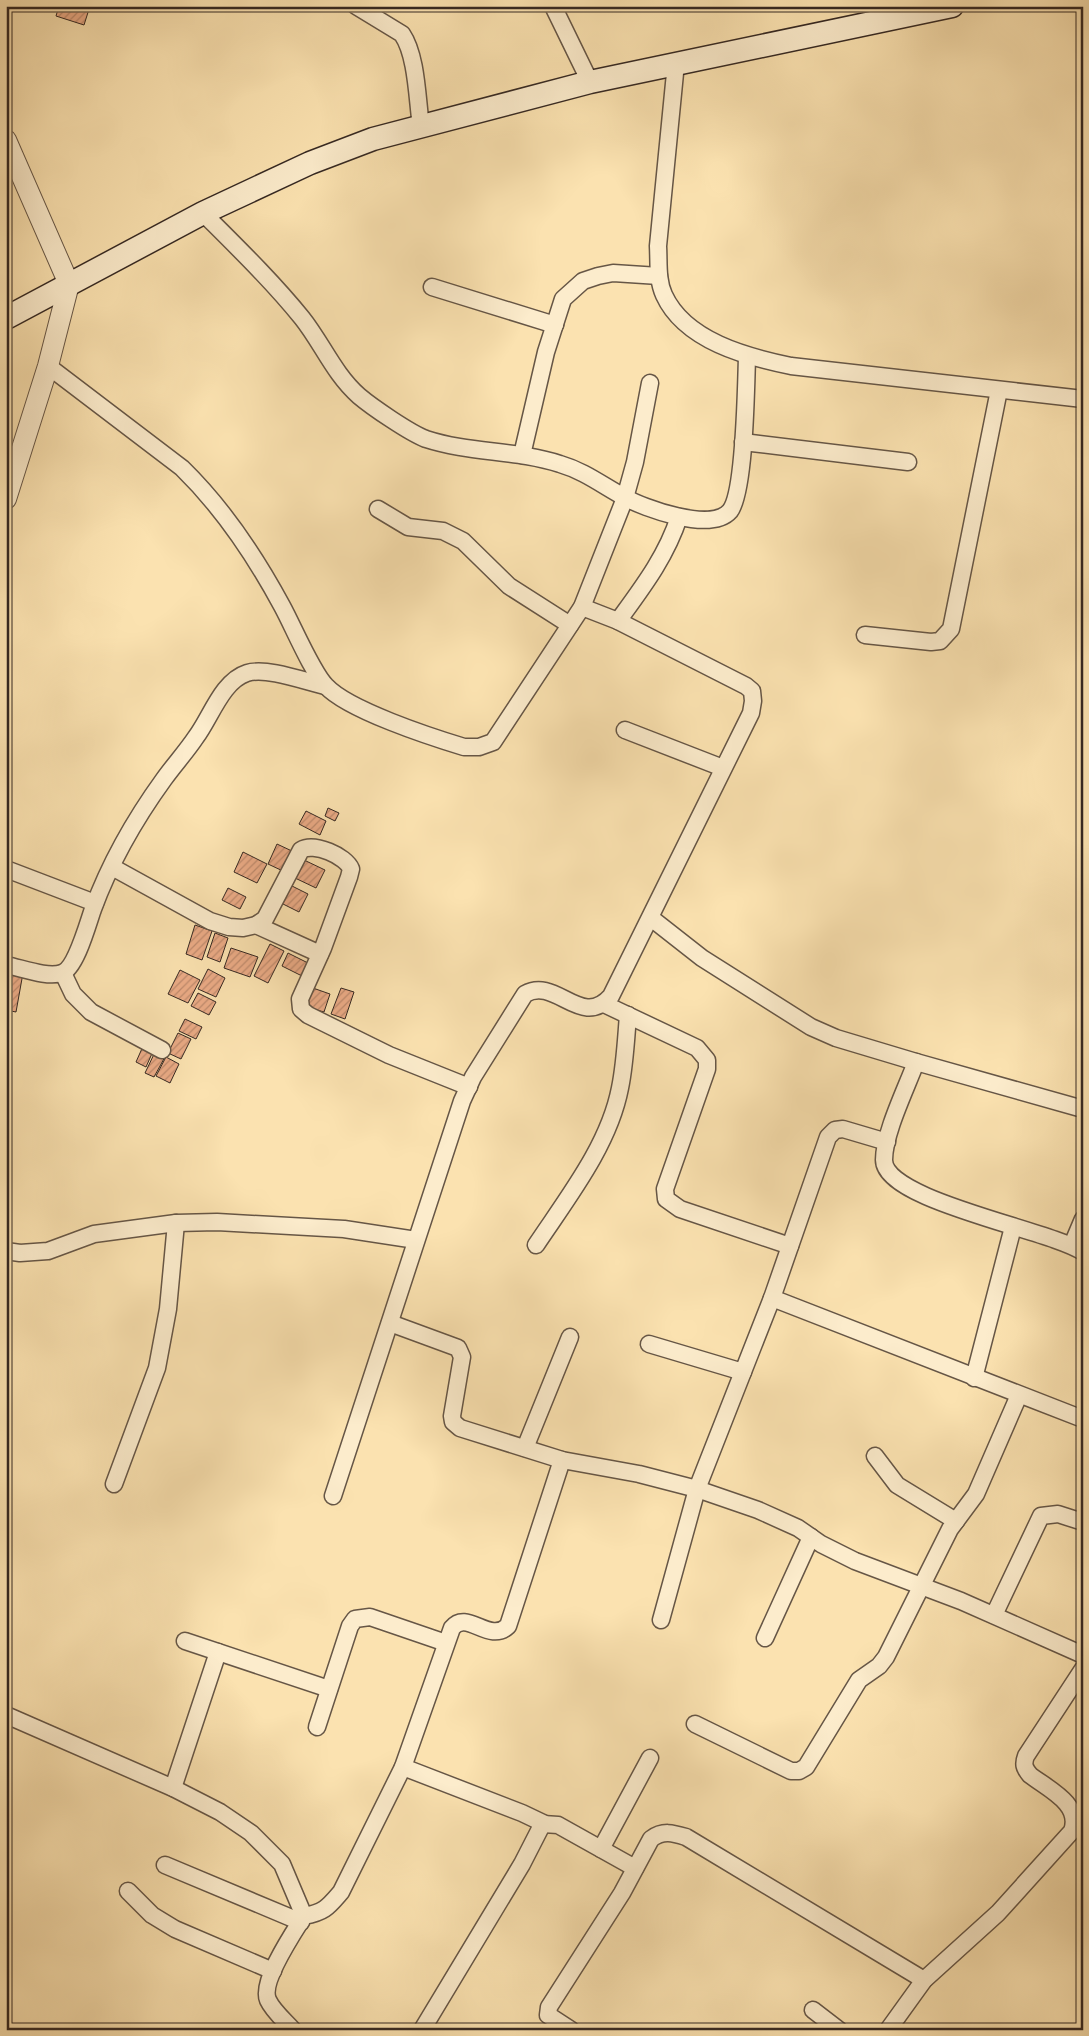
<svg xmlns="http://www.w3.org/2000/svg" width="1089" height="2036" viewBox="0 0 1089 2036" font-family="'IM FELL Great Primer',serif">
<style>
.building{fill:url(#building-hatch);stroke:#352822}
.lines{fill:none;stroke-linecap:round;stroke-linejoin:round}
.minor-casing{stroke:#665646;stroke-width:19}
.tertiary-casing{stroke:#665646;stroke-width:22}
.secondary-casing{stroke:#352822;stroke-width:25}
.minor{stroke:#fceccc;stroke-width:16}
.tertiary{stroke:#fceccc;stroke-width:20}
.secondary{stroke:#fceccc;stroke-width:22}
</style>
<defs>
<pattern id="building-hatch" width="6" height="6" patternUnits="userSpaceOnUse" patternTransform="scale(1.25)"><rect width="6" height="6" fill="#ebab86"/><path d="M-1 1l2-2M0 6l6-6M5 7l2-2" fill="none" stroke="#bf8b6d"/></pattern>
</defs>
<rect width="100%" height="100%" fill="#fbe2b0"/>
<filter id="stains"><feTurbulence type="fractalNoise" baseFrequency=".004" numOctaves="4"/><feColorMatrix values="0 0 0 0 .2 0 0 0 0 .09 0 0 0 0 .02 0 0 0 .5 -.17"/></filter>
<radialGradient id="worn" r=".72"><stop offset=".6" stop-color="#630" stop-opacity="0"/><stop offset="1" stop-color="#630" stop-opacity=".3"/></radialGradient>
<g class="building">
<path d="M59 6H90L84 25 56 16Z"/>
<path d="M328 808 339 813 335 821 325 816Z"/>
<path d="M306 811 326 821 320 835 299 824Z"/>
<path d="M277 844 294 852 285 872 268 864Z"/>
<path d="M243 852 267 864 257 883 234 872Z"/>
<path d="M304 860 325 870 316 888 295 878Z"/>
<path d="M288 884 308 894 299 912 279 902Z"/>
<path d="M228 888 246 897 240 909 222 900Z"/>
<path d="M195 925 212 931 202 960 186 954Z"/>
<path d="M215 933 228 938 220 962 207 957Z"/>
<path d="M270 944 284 951 268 983 254 976Z"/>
<path d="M231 948 258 957 250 977 224 968Z"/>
<path d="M288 953 312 965 306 978 282 966Z"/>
<path d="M208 969 225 978 216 997 198 989Z"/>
<path d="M6 970 23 973 16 1012 6 1010Z"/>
<path d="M180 970 200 980 188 1003 168 994Z"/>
<path d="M310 987 330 994 324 1012 303 1006Z"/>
<path d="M341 988 354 992 345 1019 331 1014Z"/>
<path d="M198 993 216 1002 209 1015 191 1006Z"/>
<path d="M185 1019 202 1027 196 1039 179 1031Z"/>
<path d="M178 1033 191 1039 181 1059 168 1053Z"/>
<path d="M144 1044 154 1049 146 1067 136 1062Z"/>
<path d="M156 1050 166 1055 154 1077 145 1073Z"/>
<path d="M166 1057 179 1064 170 1083 156 1076Z"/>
</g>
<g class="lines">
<g class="minor-casing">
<g id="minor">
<path d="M356 6 402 34C417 56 417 99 421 126"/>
<path d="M553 6 590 82"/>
<path d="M676 63 658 246C659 262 657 280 664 295 685 341 747 357 791 366L1083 399"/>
<path d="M203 213C237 247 272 281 302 318 322 343 334 374 359 396 372 407 410 433 426 439 469 453 517 450 560 464 584 471 602 485 624 497 644 508 711 533 730 511 745 492 746 385 747 357"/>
<path d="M432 287 555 325"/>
<path d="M48 366 182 468C223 508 255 556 282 606 293 626 312 672 326 686 348 710 431 737 464 747H479L493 742 582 607 625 498 635 462 650 383"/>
<path d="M743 442 908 462"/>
<path d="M522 455 546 352 563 299 583 281 598 276 613 273 659 276"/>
<path d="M378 509 408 527 443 531 463 541 509 586 570 625"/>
<path d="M618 621C642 588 666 557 679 517"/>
<path d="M865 635 931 642 940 641 951 629 999 390"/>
<path d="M625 730 723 768"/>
<path d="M112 867 210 921 229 927 243 928 256 925 265 919 301 850C314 842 346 856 351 869L349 877 323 948 300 999 301 1009 308 1015 389 1055 469 1087"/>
<path d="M6 869 95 903"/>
<path d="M651 918 702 958 811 1027 836 1038 916 1062 1083 1109"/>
<path d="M256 925 320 954"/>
<path d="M6 965C22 968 47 978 62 973 76 968 88 923 93 909 110 863 135 819 164 779 174 765 186 752 196 737 211 717 222 681 247 673 267 667 304 681 325 686"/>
<path d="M63 973 73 994 91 1012 162 1050"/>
<path d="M604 1004 697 1048 707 1060V1069L665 1189 666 1199 680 1209 790 1246"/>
<path d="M916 1062C906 1089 884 1133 884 1160 884 1201 1051 1230 1083 1252"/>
<path d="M536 1245C568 1197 609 1145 620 1088 625 1064 626 1039 628 1015"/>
<path d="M1072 1245 1083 1219"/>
<path d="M6 1251 20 1253 48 1251 94 1234 176 1223 217 1222 344 1229 416 1240"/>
<path d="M772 1298 1083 1419"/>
<path d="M390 1323 458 1348 462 1357 452 1416 453 1422 460 1428 562 1460 639 1474 697 1489 758 1510 798 1528 821 1544 855 1561 961 1601 1083 1655"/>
<path d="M649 1344 743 1372"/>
<path d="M974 1378 1013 1227"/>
<path d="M525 1448 570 1337"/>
<path d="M875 1456 897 1485 956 1521"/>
<path d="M114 1484 157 1368 168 1309 176 1223"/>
<path d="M333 1496 462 1101 473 1077 525 994C556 976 581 1030 611 996L751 713 753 701 752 691 746 686 618 621 582 607"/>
<path d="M994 1615 1041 1516 1058 1514 1083 1522"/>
<path d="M661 1620 697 1489 772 1298 828 1137 835 1130 843 1129 887 1142"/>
<path d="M765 1638 811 1537"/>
<path d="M185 1641 329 1689"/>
<path d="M6 1715 173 1788 220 1812 251 1833 282 1864 304 1916"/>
<path d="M695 1724 791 1771H799L806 1767 859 1680 879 1666 886 1657 950 1529 976 1494 1019 1395"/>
<path d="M317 1727 350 1626 355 1619 370 1617 446 1643"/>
<path d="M403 1767 522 1813 543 1823 522 1864 422 2030"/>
<path d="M173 1788 218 1652"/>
<path d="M543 1824 558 1825 635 1868"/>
<path d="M601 1849 650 1758"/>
<path d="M165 1865 301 1922"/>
<path d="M128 1891 152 1915 175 1929 273 1971"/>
<path d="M813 2010 839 2030"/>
<path d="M293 2030C285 2021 273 2011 268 2000 260 1982 294 1932 304 1916 325 1912 328 1907 341 1892L403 1767 452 1628C467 1609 489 1644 508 1626L562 1460"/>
<path d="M571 2030 548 2015 549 2007 622 1893 651 1839C663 1830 673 1833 686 1837L924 1980"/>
<path d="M888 2030 924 1980 998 1913 1072 1831C1082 1804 1048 1789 1030 1775 1024 1768 1023 1764 1026 1756L1083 1669"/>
</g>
</g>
<g class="tertiary-casing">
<path id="tertiary" d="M6 140 69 284 48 366 6 499"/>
</g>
<g class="secondary-casing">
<path id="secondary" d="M6 318 203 213 310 163 373 139 590 82 952 6"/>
</g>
<use href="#minor" class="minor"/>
<use href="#tertiary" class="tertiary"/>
<use href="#secondary" class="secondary"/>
</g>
<rect width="1089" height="2036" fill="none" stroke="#fbe2b0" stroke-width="25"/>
<rect x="8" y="8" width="1074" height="2021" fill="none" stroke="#352822" stroke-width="2.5"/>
<rect x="12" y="12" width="1064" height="2011" fill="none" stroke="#352822"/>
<rect width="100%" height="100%" filter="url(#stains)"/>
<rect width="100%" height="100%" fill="url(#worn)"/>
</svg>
